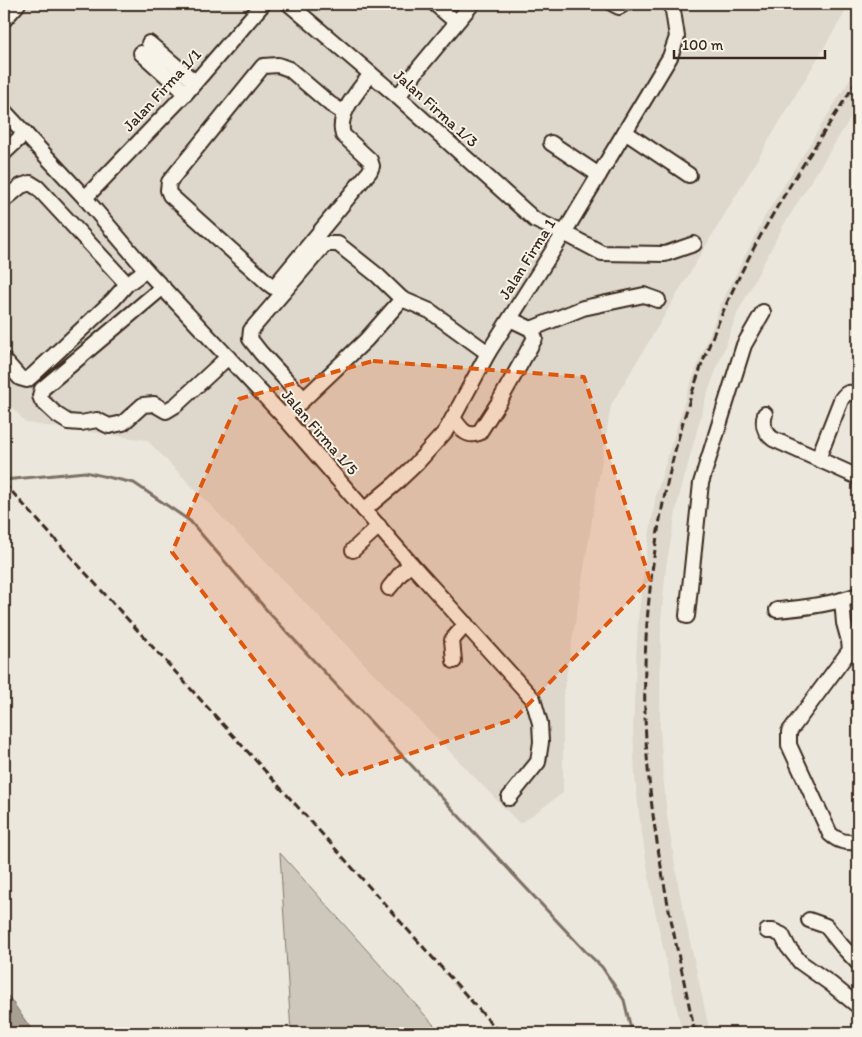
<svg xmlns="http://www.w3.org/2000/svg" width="862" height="1037" viewBox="0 0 862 1037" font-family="Itim,sans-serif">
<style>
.built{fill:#ddd7cc}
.green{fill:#cec8bc;stroke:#84796d}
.water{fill:#a89f93;stroke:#7c7064}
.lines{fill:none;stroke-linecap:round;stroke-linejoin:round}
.stream{stroke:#7c7064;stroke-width:3}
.minor-casing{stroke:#3b2a1e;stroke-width:18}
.minor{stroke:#f7f3e8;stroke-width:14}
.rail{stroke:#3b2a1e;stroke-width:3;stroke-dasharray:8 4;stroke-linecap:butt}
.marked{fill:#df570d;fill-opacity:0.2;stroke:#df570d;stroke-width:4;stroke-dasharray:10 6;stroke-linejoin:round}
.labels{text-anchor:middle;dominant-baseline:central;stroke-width:4;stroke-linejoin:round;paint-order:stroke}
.street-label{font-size:16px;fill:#3b2a1e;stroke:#f7f3e8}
</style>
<rect width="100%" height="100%" fill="#ece7dc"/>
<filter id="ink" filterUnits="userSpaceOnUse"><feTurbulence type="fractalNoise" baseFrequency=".02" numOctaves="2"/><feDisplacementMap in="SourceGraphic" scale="10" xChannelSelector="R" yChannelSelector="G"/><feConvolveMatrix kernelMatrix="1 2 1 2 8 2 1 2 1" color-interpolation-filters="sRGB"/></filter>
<g filter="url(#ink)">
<g class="built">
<path d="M4 4H850L611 405 563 696V793L520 824 147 440 26 423 4 398Z"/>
<path d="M858 66V106L783 226 738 312 706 397 678 501 666 567 661 621 660 726 663 775 667 816 680 895 710 1033H682L653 902 640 821 635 778 633 729 638 620 645 562 656 495 687 393 721 304 765 216Z"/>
</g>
<path class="green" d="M280 853 441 1033H291Z"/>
<path class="water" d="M4 994 9 997 34 1033H4Z"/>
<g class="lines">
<path class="stream" d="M4 480 85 472 134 483 190 521 271 615 585 951 602 967 624 1000 632 1033"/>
<g class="minor-casing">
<g id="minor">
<path d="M289 4 398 97 535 220 564 233 602 253 665 254 694 244"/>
<path d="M435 4 456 22"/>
<path d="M613 4 619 7 624 4"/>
<path d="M4 20 18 4"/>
<path d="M149 43 195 82"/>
<path d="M141 53 186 93"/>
<path d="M398 97 418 69 472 4"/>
<path d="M4 111 85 198 146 270 284 417 411 564 533 699 540 723 541 742 538 762 509 798"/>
<path d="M344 113 330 104 289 69 278 65 263 66 169 182 168 190 170 195 269 284 273 287 275 286 370 171 372 166 370 160 343 135C336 114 359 90 371 74"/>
<path d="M625 132 689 175"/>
<path d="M551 143 599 175"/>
<path d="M4 153 25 133"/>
<path d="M85 198 186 93 263 4"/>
<path d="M4 200 21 186 30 183 38 188 127 284"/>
<path d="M163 287 42 389 40 396 42 401 57 415 68 422 81 423 97 420 109 426 123 423 143 405 154 404 166 411 176 405 228 357"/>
<path d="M531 329 583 308 644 295 658 300"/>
<path d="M4 360 20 378 27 380 34 374 113 300 127 284 146 270"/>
<path d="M304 399 261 353 250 339 251 330 325 244H338L377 275 402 299 430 311 488 353"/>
<path d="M765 414C762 425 764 432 773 439L858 477"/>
<path d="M284 417 304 399 366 340 402 299"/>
<path d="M453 418C460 427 465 438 479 433L499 402 535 338 531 329 510 319"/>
<path d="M818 459 841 400C846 392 849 391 858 395"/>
<path d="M364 510 395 484 416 464 445 432 453 418 488 353 564 233 670 57 677 37 672 4"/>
<path d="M353 550 379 526"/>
<path d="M389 588 402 572 411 564"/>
<path d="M842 600 844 623 849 641 850 650 789 732V745L830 834C839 842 847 843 858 842"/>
<path d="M777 610C805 608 832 604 858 595"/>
<path d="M687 616 701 483 744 345 763 312"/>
<path d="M454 661 452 640 466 624"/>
<path d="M809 920 826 926 842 946 858 963"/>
<path d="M767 931H773L782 935 788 947 800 962 831 984 858 1006"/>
</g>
</g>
<use href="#minor" class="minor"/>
<g class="rail">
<path d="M4 483 306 816 500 1033"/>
<path d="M695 1033C678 952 659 872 650 790 631 612 663 429 743 269 776 203 819 141 858 79"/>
</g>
</g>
</g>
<path class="marked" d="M373 361 584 377 650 580 514 719 343 776 172 552 239 399Z"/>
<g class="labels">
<g class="street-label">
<text transform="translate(162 90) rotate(-47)">Jalan Firma 1/1</text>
<text transform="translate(436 108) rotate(42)">Jalan Firma 1/3</text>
<text transform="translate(527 259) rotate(-58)">Jalan Firma 1</text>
<text transform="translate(320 432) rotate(49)">Jalan Firma 1/5</text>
</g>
</g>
<rect width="862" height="1037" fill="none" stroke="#f7f3e8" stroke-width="20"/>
<rect x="10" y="10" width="842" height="1017" fill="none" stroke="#3b2a1e" stroke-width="2" filter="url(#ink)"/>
<path d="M674 50v8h151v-8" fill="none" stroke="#3b2a1e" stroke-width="2.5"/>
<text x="682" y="50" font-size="15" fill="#3b2a1e" stroke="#f7f3e8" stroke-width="4" paint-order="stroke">100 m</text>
</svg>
